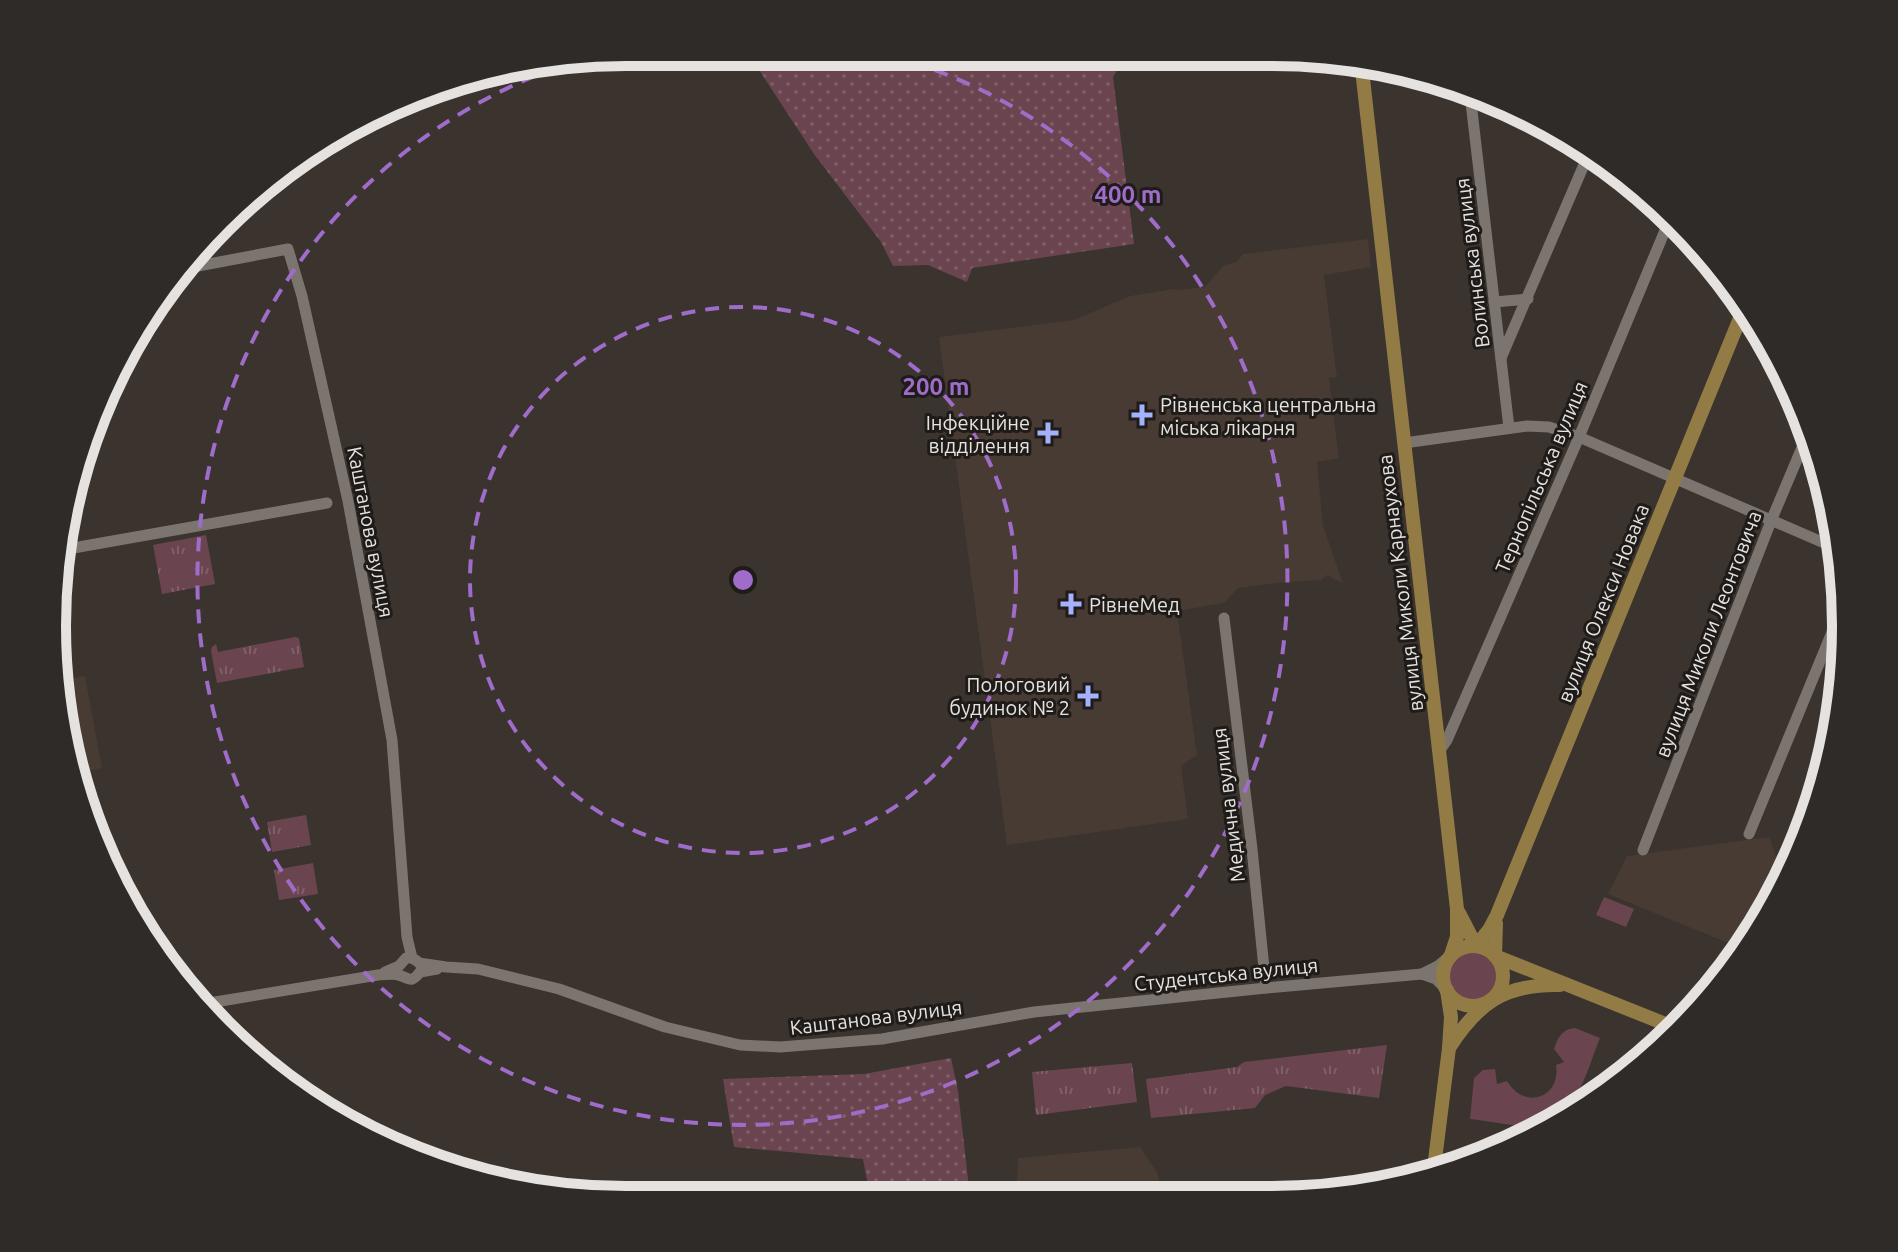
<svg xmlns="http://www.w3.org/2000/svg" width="1898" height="1252" viewBox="0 0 1898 1252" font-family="Ubuntu,sans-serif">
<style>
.built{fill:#483b34}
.grass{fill:#6a454f}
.park{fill:url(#park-tufts)}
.garden{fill:url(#garden-dots)}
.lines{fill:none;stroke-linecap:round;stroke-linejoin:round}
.minor{stroke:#7c756f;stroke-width:11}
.major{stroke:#927b45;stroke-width:14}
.ring{fill:none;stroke:#a06cca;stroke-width:4;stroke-dasharray:14 10}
.poi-dot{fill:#a6b1fc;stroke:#1e1b19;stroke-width:3}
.labels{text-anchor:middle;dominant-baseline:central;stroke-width:6;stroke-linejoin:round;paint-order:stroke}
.street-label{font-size:20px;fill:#e6e2df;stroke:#1e1b19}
.poi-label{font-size:20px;fill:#e6e2df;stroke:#1e1b19;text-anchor:start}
.rim{fill:none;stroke:#e6e2df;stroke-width:10}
.centre{fill:#a06cca;stroke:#1e1b19;stroke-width:4}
.ring-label{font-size:24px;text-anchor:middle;font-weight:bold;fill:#a06cca;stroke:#1e1b19;stroke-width:6;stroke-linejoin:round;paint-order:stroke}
</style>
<defs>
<pattern id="park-tufts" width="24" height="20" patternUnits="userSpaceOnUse" patternTransform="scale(2)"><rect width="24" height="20" fill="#6a454f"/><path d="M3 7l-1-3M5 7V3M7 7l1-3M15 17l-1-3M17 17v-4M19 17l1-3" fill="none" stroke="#7f6068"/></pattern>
<pattern id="garden-dots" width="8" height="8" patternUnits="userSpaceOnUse" patternTransform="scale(2)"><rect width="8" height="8" fill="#6a454f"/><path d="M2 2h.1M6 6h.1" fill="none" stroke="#7f6068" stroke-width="1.8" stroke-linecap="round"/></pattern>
</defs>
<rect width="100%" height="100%" fill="#3a332e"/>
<g class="built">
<path d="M1368 239 1371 267 1324 275 1337 377 1329 378 1339 458 1317 462 1323 526 1343 583 1326 575 1322 580 1287 582 1238 588 1224 603 1177 611 1197 755 1181 766 1188 819 1007 845 939 337 1074 320 1130 296 1173 289 1179 290 1205 287 1224 265 1237 262 1243 254Z"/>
<path d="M85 676 102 768 76 773 63 738 59 680Z"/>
<path d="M1769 837 1784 879 1769 913 1743 949 1608 894 1627 856Z"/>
<path d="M1140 1147 1158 1174 1161 1198 1016 1197 1018 1158Z"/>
</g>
<g class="grass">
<path d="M1604 897 1634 909 1626 927 1596 915Z"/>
<circle cx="1473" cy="976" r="24"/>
<path d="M1575 1028 1600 1038C1586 1072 1577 1121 1532 1125 1512 1127 1490 1121 1470 1119L1474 1078 1483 1070 1495 1069 1497 1084 1507 1081C1524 1110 1561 1099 1556 1065L1564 1062 1554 1049C1558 1037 1562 1029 1575 1028Z"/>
</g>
<g class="park">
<path d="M206 535 215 584 162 594 153 545Z"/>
<path d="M295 637 299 638 304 667 217 683 211 651 212 647 216 644 218 652Z"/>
<path d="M306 815 311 845 272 852 267 822Z"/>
<path d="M313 863 318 894 279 900 274 870Z"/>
<path d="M1387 1045 1379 1098 1286 1086 1265 1095 1255 1108 1151 1118 1146 1079 1237 1067 1244 1062Z"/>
<path d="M1132 1063 1137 1102 1036 1115 1032 1072Z"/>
</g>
<g class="garden">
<path d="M748 53 1127 55 1113 77 1134 244 972 268 967 282 928 265 893 266 881 242 814 154Z"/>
<path d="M951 1058 958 1091 969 1188V1197H870L863 1159 734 1147 723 1079 864 1074Z"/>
</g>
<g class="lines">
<g class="minor">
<path d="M1362 70 1382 68"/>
<path d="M1470 94 1509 428"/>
<path d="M177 270 288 249 302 296 348 501 392 740 407 937 412 958"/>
<path d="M1494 302 1528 299"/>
<path d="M1501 358 1589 153"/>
<path d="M1404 443 1527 426 1549 427 1579 437 1838 549"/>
<path d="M62 550 327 503"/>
<path d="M1224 618 1252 849 1266 988"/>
<path d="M1826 649 1843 655"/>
<path d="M1440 750 1447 740 1579 437 1671 216"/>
<path d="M1749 834 1844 603"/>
<path d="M1643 850 1771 521 1809 431"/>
<path d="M419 963 446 967 478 969 559 989 665 1027 740 1045 780 1047 882 1039 1034 1012 1266 988 1422 974 1438 966 1451 955"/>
<path d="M385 972 399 966 406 958H412L417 961"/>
<path d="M1422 974 1436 979 1447 990"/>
<path d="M203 1004 378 975C384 975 393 973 398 975 409 977 410 985 420 972L437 969"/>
</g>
<g class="major">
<path d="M1361 61 1457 909V937L1451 955"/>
<path d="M1459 913 1476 946 1489 930 1497 915 1745 306"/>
<path d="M1496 923 1495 956 1678 1029"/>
<circle cx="1473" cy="976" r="30"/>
<path d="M1449 1048C1478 1003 1504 984 1560 985"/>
<path d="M1433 1176 1449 1048 1451 1017 1447 990"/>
</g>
</g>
<g class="ring">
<circle cx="743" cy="580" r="273"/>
<path d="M889 55A545 545 0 1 1 579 60"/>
</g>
<g class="poi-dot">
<path d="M1138 403h8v8h8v8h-8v8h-8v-8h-8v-8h8z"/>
<path d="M1044 421h8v8h8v8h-8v8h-8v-8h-8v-8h8z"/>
<path d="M1067 592h8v8h8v8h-8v8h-8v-8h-8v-8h8z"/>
<path d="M1084 684h8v8h8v8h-8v8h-8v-8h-8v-8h8z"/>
</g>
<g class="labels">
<g class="street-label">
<text transform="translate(1472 263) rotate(-97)">Волинська вулиця</text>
<text transform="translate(1541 477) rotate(-67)">Тернопільська вулиця</text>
<text transform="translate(371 532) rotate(79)">Каштанова вулиця</text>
<text transform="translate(1400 583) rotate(-97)">вулиця Миколи Карнаухова</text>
<text transform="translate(1603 603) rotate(-68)">вулиця Олекси Новака</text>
<text transform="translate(1708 634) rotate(-69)">вулиця Миколи Леонтовича</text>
<text transform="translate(1228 805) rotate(-97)">Медична вулиця</text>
<text transform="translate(1226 974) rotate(-6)">Студентська вулиця</text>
<text transform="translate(876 1017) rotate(-7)">Каштанова вулиця</text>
</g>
<g class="poi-label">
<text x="1160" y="404">Рівненська центральна<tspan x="1160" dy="23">міська лікарня</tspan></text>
<text x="1030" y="422" text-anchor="end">Інфекційне<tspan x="1030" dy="23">відділення</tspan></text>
<text x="1089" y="604">РівнеМед</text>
<text x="1070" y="684" text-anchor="end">Пологовий<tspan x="1070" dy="23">будинок № 2</tspan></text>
</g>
</g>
<path d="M0 0H1898V1252H0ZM626 66H1272A560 560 0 0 1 1832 626V626A560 560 0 0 1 1272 1186H626A560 560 0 0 1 66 626V626A560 560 0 0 1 626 66Z" fill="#2e2b29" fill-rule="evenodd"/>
<path class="rim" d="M626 66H1272A560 560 0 0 1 1832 626V626A560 560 0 0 1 1272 1186H626A560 560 0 0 1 66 626V626A560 560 0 0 1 626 66Z"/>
<circle cx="743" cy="580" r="12" class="centre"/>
<g class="ring-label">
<text x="1128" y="203">400 m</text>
<text x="936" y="395">200 m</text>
</g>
</svg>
